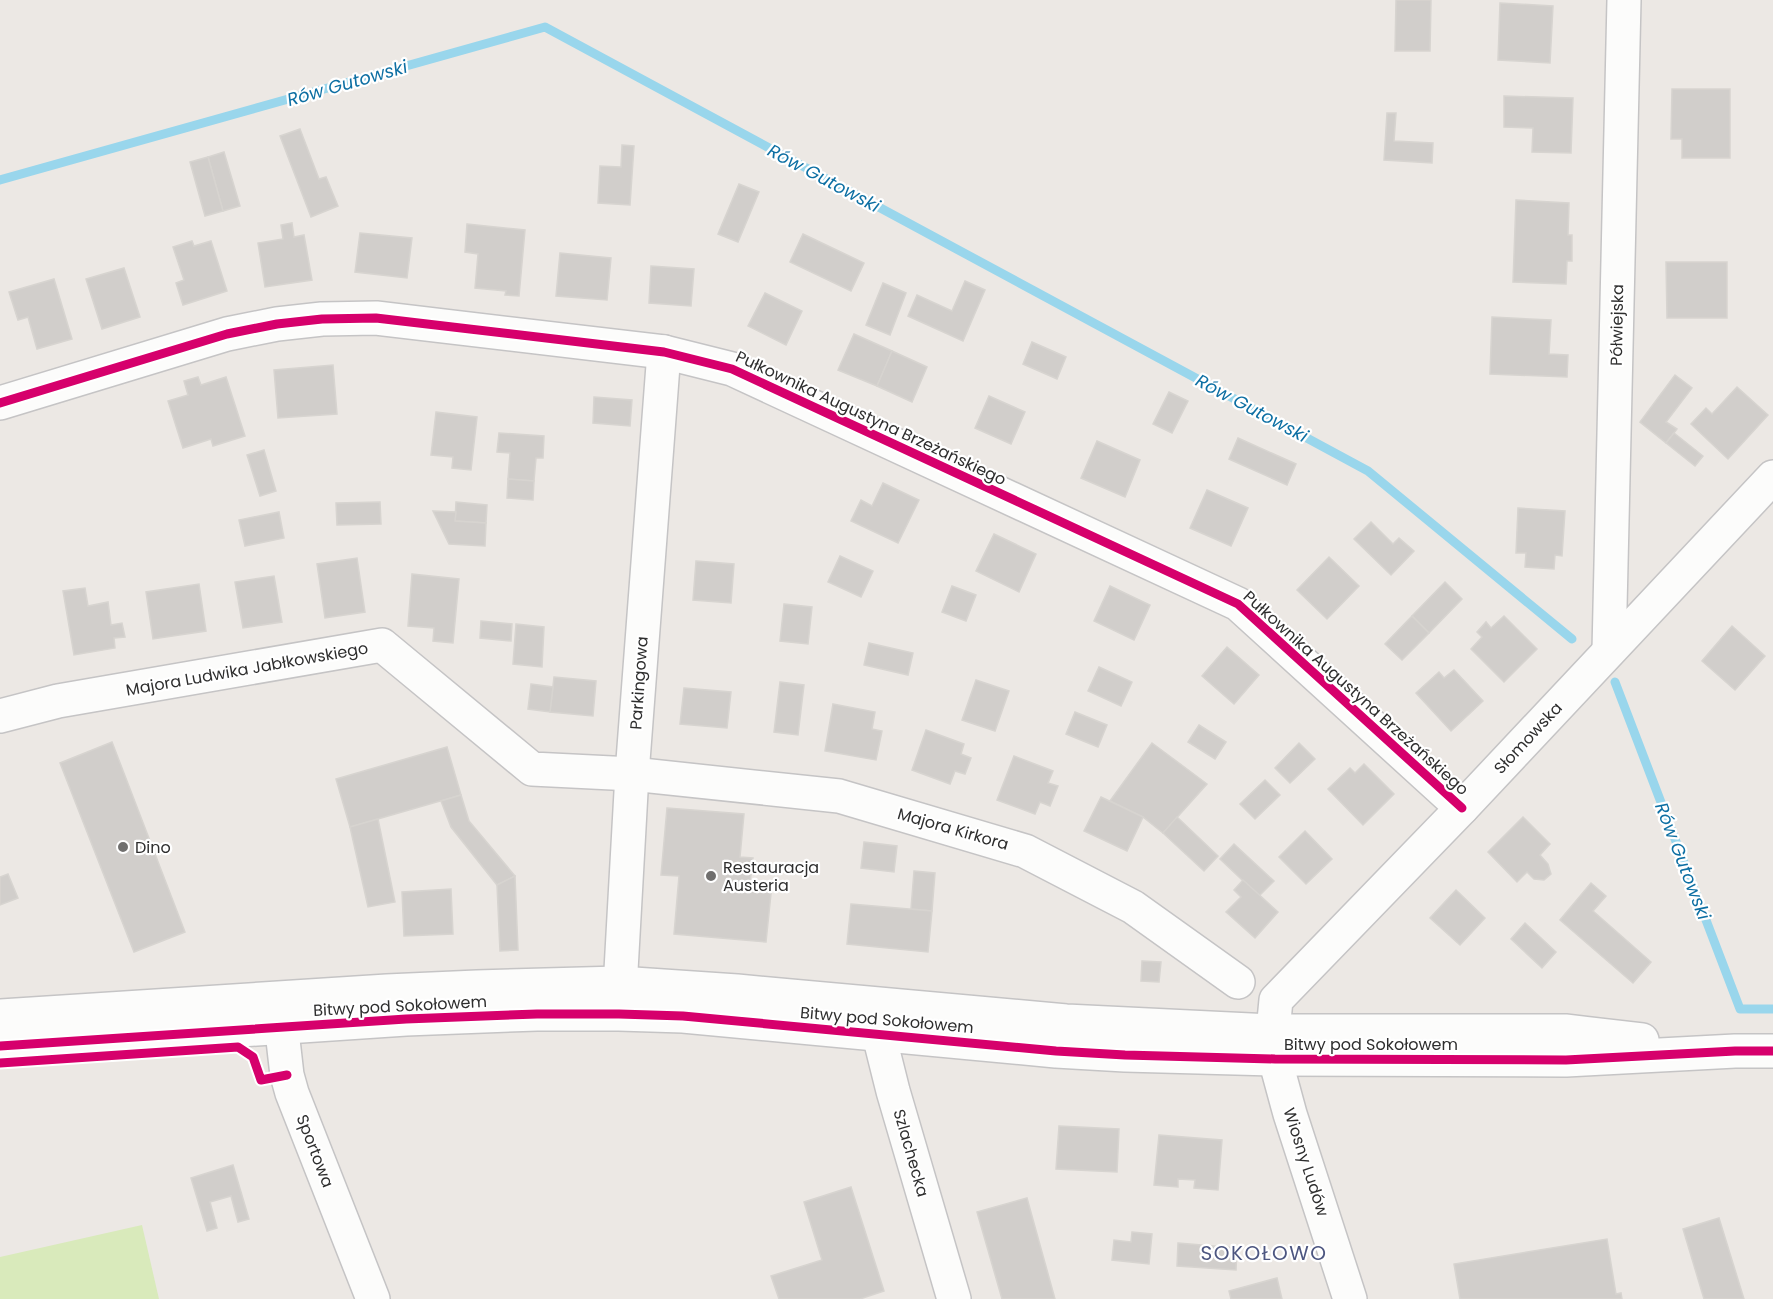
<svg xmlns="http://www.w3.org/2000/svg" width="1773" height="1299" viewBox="0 0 1773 1299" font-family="Poppins,sans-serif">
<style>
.pitch{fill:#d9eabb}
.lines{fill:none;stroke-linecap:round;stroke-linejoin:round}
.stream{stroke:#99d6ec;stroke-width:9}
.building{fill:#d1cecb;stroke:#d7d4d0;stroke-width:1.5}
.minor-casing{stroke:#c5c4c5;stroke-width:36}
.minor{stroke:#fcfcfb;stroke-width:33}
.cycleway-casing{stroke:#fff;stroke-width:13}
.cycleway{stroke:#d6006c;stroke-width:9}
.poi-dot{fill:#706f6e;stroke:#fff;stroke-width:2}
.labels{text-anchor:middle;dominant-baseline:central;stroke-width:4.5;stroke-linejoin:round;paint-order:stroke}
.street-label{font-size:16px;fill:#2e2e2e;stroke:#fff}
.poi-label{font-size:16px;fill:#2e2e2e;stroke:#fff;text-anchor:start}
.water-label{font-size:18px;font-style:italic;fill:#0d6fa3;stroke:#fff}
.quarter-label{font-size:20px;letter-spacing:1.5px;fill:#4d5680;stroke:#fff}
</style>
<rect width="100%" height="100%" fill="#ece8e4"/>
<path class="pitch" d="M142 1225 159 1299H0V1257Z"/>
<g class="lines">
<g class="stream">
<path d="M0 180 545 27 1368 471 1572 639"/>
<path d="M1615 682 1740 1009H1773"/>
</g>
</g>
<g class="building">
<path d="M1396 0H1431L1430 51H1395Z"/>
<path d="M1500 3 1553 6 1550 63 1498 60Z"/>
<path d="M1672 89H1730V158H1682V139H1671Z"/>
<path d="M1504 96 1573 98 1571 153 1532 152 1533 128 1504 127Z"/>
<path d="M1387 113H1396L1394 141 1433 143 1432 163 1384 160Z"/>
<path d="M300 129 319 179 326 177 338 206 311 217 280 136Z"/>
<path d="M622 145 634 146 630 205 598 203 600 166 621 167Z"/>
<path d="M224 152 240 206 223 211 208 157Z"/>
<path d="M208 157 223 211 205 216 190 162Z"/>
<path d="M739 184 759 192 738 242 718 234Z"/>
<path d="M1516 200 1569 203 1568 235H1572V261H1567L1566 284 1513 282Z"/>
<path d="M292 223 294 237 304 235 312 280 265 287 258 243 283 239 281 225Z"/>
<path d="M467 224 525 230 519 296 505 295 506 291 475 288 478 254 465 252Z"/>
<path d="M360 233 412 238 407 278 355 272Z"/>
<path d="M803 234 864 263 851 291 790 262Z"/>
<path d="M192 241 194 246 211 241 227 291 183 305 176 283 184 280 173 247Z"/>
<path d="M560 253 611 258 607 300 556 296Z"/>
<path d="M1666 262H1727V318H1667Z"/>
<path d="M651 266 694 269 691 306 649 303Z"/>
<path d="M124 268 140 317 102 329 86 279Z"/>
<path d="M54 279 72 339 37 349 28 317 18 320 9 292Z"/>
<path d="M965 281 985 290 963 341 908 316 917 295 952 311Z"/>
<path d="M883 283 906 293 890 335 866 325Z"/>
<path d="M765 293 802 311 786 345 748 326Z"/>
<path d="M1492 317 1551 320 1549 354 1568 355 1567 377 1490 374Z"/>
<path d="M854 334 892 351 877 386 838 370Z"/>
<path d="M1032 342 1066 357 1057 379 1023 364Z"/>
<path d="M892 351 927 367 912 402 877 386Z"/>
<path d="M333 365 337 414 278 418 274 370Z"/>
<path d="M1675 375 1692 388 1666 422 1677 429 1666 443 1640 422Z"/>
<path d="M198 377 201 385 226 377 245 436 213 446 211 439 183 448 168 401 188 395 184 381Z"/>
<path d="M1737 387 1768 415 1728 459 1691 424 1706 408 1712 414Z"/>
<path d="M1169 392 1188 401 1172 433 1153 424Z"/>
<path d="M989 396 1025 412 1011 444 975 428Z"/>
<path d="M594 397 632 400 630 426 593 423Z"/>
<path d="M436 412 477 417 471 470 452 468 453 457 431 455Z"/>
<path d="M499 433 544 436 543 458H536L534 481 508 479 510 453 497 452Z"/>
<path d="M1674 433 1703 456 1695 466 1666 443Z"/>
<path d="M1238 438 1296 464 1287 485 1229 459Z"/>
<path d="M1097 441 1140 460 1125 497 1081 478Z"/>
<path d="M264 450 276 491 260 496 247 455Z"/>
<path d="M508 479 534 481 533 500 507 498Z"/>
<path d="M883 483 919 500 898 543 851 521 861 500 872 506Z"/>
<path d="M1207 490 1248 508 1231 546 1190 528Z"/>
<path d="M380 502 381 524 337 525 336 503Z"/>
<path d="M456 502 487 505 486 523 455 521Z"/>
<path d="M1518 508 1565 511 1562 556 1555 555 1554 569 1525 567 1526 553H1516Z"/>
<path d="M433 511 456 512 455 521 486 523 485 546 449 544Z"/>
<path d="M279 512 284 538 245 546 239 520Z"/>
<path d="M1371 522 1393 544 1399 538 1414 551 1391 575 1354 539Z"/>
<path d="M994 534 1036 554 1019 592 976 571Z"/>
<path d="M840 556 873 571 861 597 828 582Z"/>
<path d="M1329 557 1359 586 1327 619 1297 590Z"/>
<path d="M357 558 365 612 325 618 317 564Z"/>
<path d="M696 561 734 564 731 603 693 600Z"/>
<path d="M412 574 459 579 453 643 433 641 434 628 408 626Z"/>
<path d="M274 576 282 622 243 628 235 582Z"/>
<path d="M1445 582 1462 599 1429 633 1412 616Z"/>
<path d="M199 584 206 631 153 639 146 592Z"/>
<path d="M952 586 976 595 966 621 942 612Z"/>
<path d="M1110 586 1150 605 1134 640 1094 621Z"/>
<path d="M85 588 88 606 108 602 111 625 122 623 125 637 114 638 115 648 74 655 63 591Z"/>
<path d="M784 604 812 607 808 644 780 641Z"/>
<path d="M1412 616 1429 633 1402 660 1385 644Z"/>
<path d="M1504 616 1537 649 1504 682 1471 649 1482 637 1477 632 1486 622 1491 628Z"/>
<path d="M481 621 512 624 511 641 480 638Z"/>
<path d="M516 624 544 627 542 667 513 664Z"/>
<path d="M1732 626 1765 656 1735 690 1702 661Z"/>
<path d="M869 643 913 653 908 675 864 665Z"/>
<path d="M1227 647 1259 675 1234 704 1202 676Z"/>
<path d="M1099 667 1132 682 1121 706 1088 691Z"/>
<path d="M1454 670 1483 701 1451 731 1416 693 1439 672 1444 678Z"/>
<path d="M554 677 596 681 593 716 550 712Z"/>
<path d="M976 680 1009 691 995 731 962 720Z"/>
<path d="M780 682 804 685 798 735 774 732Z"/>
<path d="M531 684 553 687 550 712 528 709Z"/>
<path d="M684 688 731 692 727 728 680 724Z"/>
<path d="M833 704 875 712 872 729 882 731 876 760 825 751Z"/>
<path d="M1075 712 1107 725 1098 747 1066 734Z"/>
<path d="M1199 725 1226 742 1215 759 1188 742Z"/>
<path d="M926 730 964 744 961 754 971 758 965 774 955 771 950 784 912 770Z"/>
<path d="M112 742 185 932 134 952 60 763Z"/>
<path d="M1152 743 1207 784 1163 833 1143 817 1110 801Z"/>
<path d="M1299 743 1315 759 1290 783 1275 768Z"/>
<path d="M447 747 461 795 350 827 336 779Z"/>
<path d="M1014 756 1053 771 1048 783 1058 786 1050 806 1040 802 1035 814 997 800Z"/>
<path d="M1364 764 1394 794 1363 825 1328 789 1350 768 1355 773Z"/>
<path d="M1265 780 1280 795 1255 819 1240 804Z"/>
<path d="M461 795 469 821 515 876 497 885 451 827 441 801Z"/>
<path d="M1101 797 1143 817 1127 851 1084 831Z"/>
<path d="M667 808 744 814 740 857 753 858 750 883 772 884 766 942 674 934 679 876 661 875Z"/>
<path d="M1177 817 1218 856 1204 871 1163 833Z"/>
<path d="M1523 817 1550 844 1540 855 1548 864 1551 874 1544 880 1534 879 1527 872 1517 882 1488 852Z"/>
<path d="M378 819 395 902 368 907 350 827Z"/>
<path d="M1305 831 1332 859 1306 884 1279 857Z"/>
<path d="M864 842 897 846 894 872 861 868Z"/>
<path d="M1234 844 1274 881 1259 896 1220 859Z"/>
<path d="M914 871 935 873 932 911 911 909Z"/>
<path d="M8 874 18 898 0 905V877Z"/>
<path d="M515 876 518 950 500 951 497 885Z"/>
<path d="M1243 880 1278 912 1255 938 1226 912 1241 897 1234 890Z"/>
<path d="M1591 883 1606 896 1593 911 1651 962 1633 983 1560 920Z"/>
<path d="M451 889 453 934 404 936 402 892Z"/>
<path d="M1456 890 1485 918 1460 945 1430 918Z"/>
<path d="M851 904 932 911 928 952 847 944Z"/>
<path d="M1525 923 1556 952 1542 968 1511 939Z"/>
<path d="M1142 961 1161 962 1159 982 1141 981Z"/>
<path d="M1059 1126 1119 1129 1117 1172 1056 1169Z"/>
<path d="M1159 1135 1222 1140 1218 1190 1194 1188 1195 1180 1178 1179V1187L1154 1185Z"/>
<path d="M233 1165 249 1219 238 1222 231 1196 210 1202 217 1228 207 1231 191 1178Z"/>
<path d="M851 1187 884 1291 860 1299H779L771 1276 822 1260 804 1202Z"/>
<path d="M1027 1198 1055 1299H1002L977 1212Z"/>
<path d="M1719 1218 1744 1299H1704L1683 1229Z"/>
<path d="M1132 1232 1152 1234 1149 1264 1112 1260 1114 1240 1131 1242Z"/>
<path d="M1607 1239 1616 1294 1621 1293 1622 1299H1460L1454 1264Z"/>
<path d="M1178 1243 1237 1248 1236 1270 1177 1266Z"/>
<path d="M1277 1278 1282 1299H1231L1229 1291Z"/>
</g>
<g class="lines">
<g class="minor-casing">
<g id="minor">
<path d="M0 403 227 334 277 324 322 319 376 318 664 352 732 369 1238 604 1462 808"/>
<path d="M1609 651 1624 0"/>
<path d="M0 716 58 701 382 645 532 769 632 774 839 796 1025 851 1133 907 1238 982"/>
<path d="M279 1005 287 1075 292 1093 373 1299"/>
<path d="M619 1006 632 774 664 352"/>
<path d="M881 1015 879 1035 893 1091 954 1299"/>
<path d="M0 1016 387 991 477 987 619 983 737 991 1066 1021 1273 1031H1565L1642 1040"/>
<path d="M0 1046 406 1019 537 1014H619L683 1016 1056 1051 1125 1055 1275 1059 1566 1060 1735 1051H1773"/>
<path d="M1350 1299 1290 1114 1275 1059 1273 1031 1276 1000 1462 808 1773 477"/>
</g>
</g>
<use href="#minor" class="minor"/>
<g class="cycleway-casing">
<g id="cycleway">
<path d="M0 403 227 334 277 324 322 319 376 318 664 352 732 369 1238 604 1462 808"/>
<path d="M0 1046 406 1019 537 1014H619L683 1016 1056 1051 1125 1055 1275 1059 1566 1060 1735 1051H1773"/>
<path d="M0 1063 238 1047 253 1057 261 1080 287 1075"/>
</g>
</g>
<use href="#cycleway" class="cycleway"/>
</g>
<g class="poi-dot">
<circle cx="123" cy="847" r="6"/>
<circle cx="711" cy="876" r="6"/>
</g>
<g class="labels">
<g class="street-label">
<text transform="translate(1617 325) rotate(-89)">Półwiejska</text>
<text transform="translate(871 418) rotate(25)">Pułkownika Augustyna Brzeżańskiego</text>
<text transform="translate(247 669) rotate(-10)">Majora Ludwika Jabłkowskiego</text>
<text transform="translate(639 683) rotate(-86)">Parkingowa</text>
<text transform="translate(1356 693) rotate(42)">Pułkownika Augustyna Brzeżańskiego</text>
<text transform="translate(1528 738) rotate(-47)">Słomowska</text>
<text transform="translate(953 829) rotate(16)">Majora Kirkora</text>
<text transform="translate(400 1006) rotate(-3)">Bitwy pod Sokołowem</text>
<text transform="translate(887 1020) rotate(5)">Bitwy pod Sokołowem</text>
<text x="1371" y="1044">Bitwy pod Sokołowem</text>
<text transform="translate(315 1151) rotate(69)">Sportowa</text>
<text transform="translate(911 1153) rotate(74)">Szlachecka</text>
<text transform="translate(1306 1162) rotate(72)">Wiosny Ludów</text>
</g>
<g class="poi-label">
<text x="135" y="847">Dino</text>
<text x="723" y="867">Restauracja<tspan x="723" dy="18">Austeria</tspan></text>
</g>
<g class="water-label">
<text transform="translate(347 83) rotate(-16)">Rów Gutowski</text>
<text transform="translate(824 178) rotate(28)">Rów Gutowski</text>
<text transform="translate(1252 408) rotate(28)">Rów Gutowski</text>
<text transform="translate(1683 861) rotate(69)">Rów Gutowski</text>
</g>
<g class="quarter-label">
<text x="1264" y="1253">SOKOŁOWO</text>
</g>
</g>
</svg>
